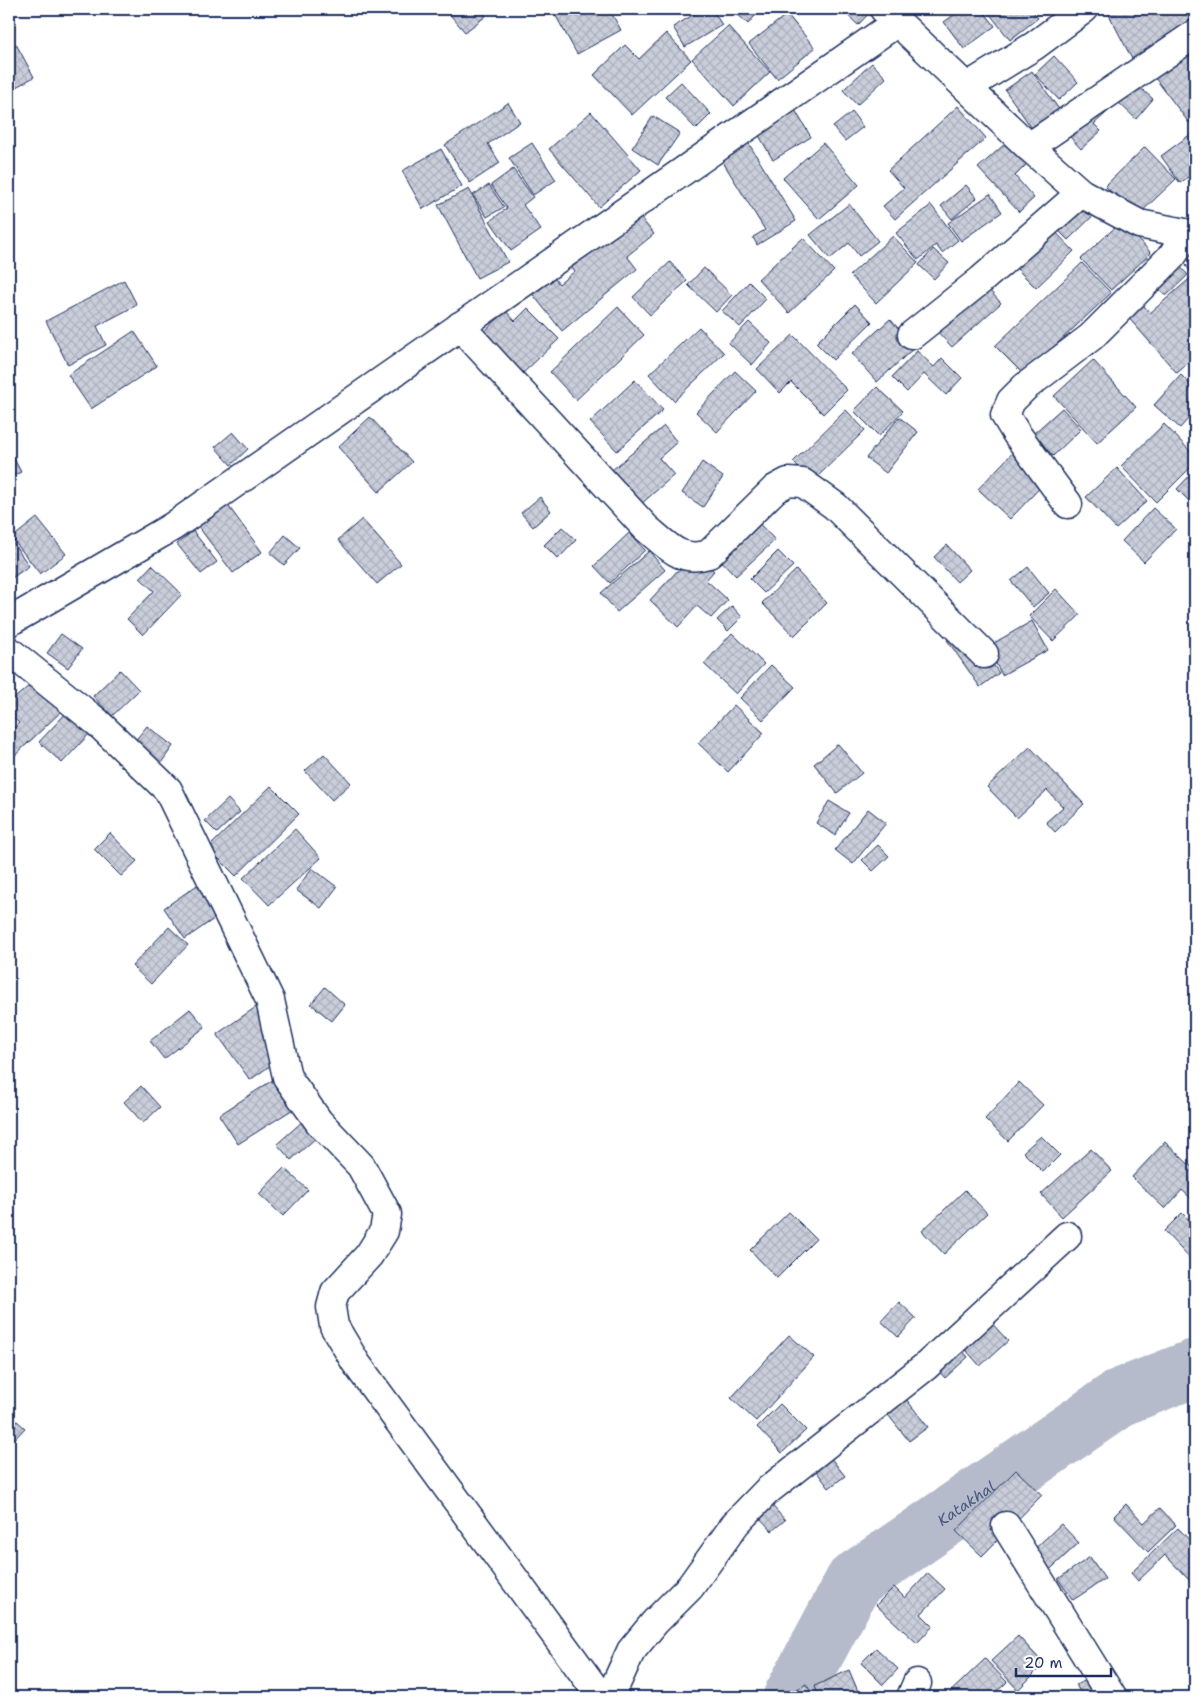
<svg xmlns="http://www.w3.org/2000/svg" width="1204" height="1706" viewBox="0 0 1204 1706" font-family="'Shantell Sans',sans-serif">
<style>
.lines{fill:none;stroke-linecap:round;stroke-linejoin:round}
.river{stroke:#b5bbca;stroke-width:58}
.building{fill:url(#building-cross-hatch);stroke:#1b2f5e}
.street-casing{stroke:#1b2f5e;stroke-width:31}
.street{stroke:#fff;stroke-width:28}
.labels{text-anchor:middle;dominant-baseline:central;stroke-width:5;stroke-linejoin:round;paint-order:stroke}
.water-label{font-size:15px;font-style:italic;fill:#49597e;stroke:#fff}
</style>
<defs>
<pattern id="building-cross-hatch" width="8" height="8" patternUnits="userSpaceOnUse" patternTransform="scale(1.25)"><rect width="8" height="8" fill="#caceda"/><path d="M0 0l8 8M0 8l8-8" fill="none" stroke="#adb1be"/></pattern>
</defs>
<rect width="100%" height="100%" fill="#fff"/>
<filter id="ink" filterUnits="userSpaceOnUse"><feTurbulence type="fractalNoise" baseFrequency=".02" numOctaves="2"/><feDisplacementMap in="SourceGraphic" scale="10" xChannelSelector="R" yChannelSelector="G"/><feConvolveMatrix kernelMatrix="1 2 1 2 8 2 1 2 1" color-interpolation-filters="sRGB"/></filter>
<g filter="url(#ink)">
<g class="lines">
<path class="river" id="s1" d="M792 1697 854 1581 1121 1397 1195 1368"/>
</g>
<g class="building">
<path d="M445 9H480L486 16 465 32Z"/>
<path d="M552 9H609L621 30 577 54Z"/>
<path d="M703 9H712L722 25 685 47 673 27Z"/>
<path d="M736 9H761L748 24 734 11Z"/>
<path d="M841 9H873L858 25Z"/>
<path d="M905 9H915L910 14Z"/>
<path d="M962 9H982L995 26 964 49 944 22Z"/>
<path d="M986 9H1031L1038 18 1010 40Z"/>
<path d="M1106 9H1195V25L1132 59Z"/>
<path d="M787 14 815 48 777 79 749 44Z"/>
<path d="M728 26 770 72 734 106 692 59Z"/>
<path d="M666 33 691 60 632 115 594 75 625 45 639 59Z"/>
<path d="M1186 41 1195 53V119L1189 123 1149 70Z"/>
<path d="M16 44 34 77 9 91V49Z"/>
<path d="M1054 56 1078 82 1059 100 1035 74Z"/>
<path d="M872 63 886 78 857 105 843 90Z"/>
<path d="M1032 71 1063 115 1036 134 1005 90Z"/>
<path d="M681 82 711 114 696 129 665 97Z"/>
<path d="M1136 84 1153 99 1136 119 1119 103Z"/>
<path d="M508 103 520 122 488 144 500 163 470 183 445 145Z"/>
<path d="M1115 105 1094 124 1101 131 1081 149 1062 128Z"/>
<path d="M958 106 986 138 895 219 883 206 904 188 888 170Z"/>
<path d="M795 110 811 137 773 160 757 132Z"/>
<path d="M591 112 641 170 599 207 549 149Z"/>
<path d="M852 112 863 127 845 141 833 127Z"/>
<path d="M653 116 680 133 658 165 632 148Z"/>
<path d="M1195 131V172L1180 183 1161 156Z"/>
<path d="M743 134 796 221 757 245 753 237 765 230 716 151Z"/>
<path d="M1007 142 1027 164 1015 176 1034 198 1019 212 978 168Z"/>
<path d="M532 143 556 180 533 195 509 158Z"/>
<path d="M823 143 859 185 819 219 783 178Z"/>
<path d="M1145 147 1176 179 1136 217 1105 186Z"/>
<path d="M441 149 462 186 423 209 402 171Z"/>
<path d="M513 169 533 197 523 205 541 230 511 251 490 221 507 208 491 185Z"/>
<path d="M489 185 504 207 487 217 473 195Z"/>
<path d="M966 185 977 198 952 219 941 206Z"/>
<path d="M469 189 508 262 477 278 438 205Z"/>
<path d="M1080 191 1099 210 1068 240 1049 221Z"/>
<path d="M990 194 1002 212 961 241 948 223Z"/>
<path d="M626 200 654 234 627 256 637 269 562 331 522 281 543 264 559 284 575 271 560 253Z"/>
<path d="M849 204 878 241 859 256 849 243 830 259 810 235Z"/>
<path d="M931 205 958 240 942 253 936 245 918 260 896 233Z"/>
<path d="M1045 221 1074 251 1036 288 1006 258Z"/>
<path d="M1122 221 1151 253 1111 290 1081 259Z"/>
<path d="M893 236 918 263 876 303 850 275Z"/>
<path d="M803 238 834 271 789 313 758 279Z"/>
<path d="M933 249 949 263 934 279 919 265Z"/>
<path d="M1170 256 1188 275 1166 296 1148 277Z"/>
<path d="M1195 258V319L1192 323 1195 327V357L1177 373 1119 307 1134 294 1150 313 1194 275 1186 266Z"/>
<path d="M670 262 687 281 650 315 633 297Z"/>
<path d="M1082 263 1111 293 1024 375 995 346Z"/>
<path d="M704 268 732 295 716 312 688 285Z"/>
<path d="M979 279 1001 303 952 347 930 324Z"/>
<path d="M124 280 137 305 97 326 106 345 68 365 46 321Z"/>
<path d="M749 282 766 299 740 327 722 311Z"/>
<path d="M855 304 872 322 833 360 816 343Z"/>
<path d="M618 307 644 335 576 400 550 372Z"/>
<path d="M528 308 559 339 521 375 482 334 506 311 515 321Z"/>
<path d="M890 319 915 347 877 382 852 354Z"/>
<path d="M749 322 771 343 752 365 729 343Z"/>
<path d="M699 327 724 353 674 401 649 374Z"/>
<path d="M134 331 157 366 91 409 68 375Z"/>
<path d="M793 335 847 390 823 414 791 382 780 393 757 369Z"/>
<path d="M917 351 934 367 942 358 962 378 946 395 924 374 907 392 892 377Z"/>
<path d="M1093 360 1136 407 1097 443 1054 396Z"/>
<path d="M1195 363V374L1190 369Z"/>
<path d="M735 371 756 391 717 432 696 412Z"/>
<path d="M1181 375 1195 389V411L1180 428 1154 405Z"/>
<path d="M635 380 663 410 617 451 590 422Z"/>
<path d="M877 387 903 411 879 436 854 411Z"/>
<path d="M1062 408 1081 429 1053 456 1033 434Z"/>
<path d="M846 410 865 430 812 482 793 462Z"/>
<path d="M370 417 412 462 379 492 338 447Z"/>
<path d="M899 417 918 432 886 473 866 458Z"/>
<path d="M1164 424 1195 456V463L1156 502 1121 466Z"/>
<path d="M664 426 677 442 659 458 674 475 640 505 611 471Z"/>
<path d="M233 432 248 449 231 465 215 447Z"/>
<path d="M1022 443 1054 473 1010 519 978 489Z"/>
<path d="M9 449 21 472 9 478Z"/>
<path d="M702 462 723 477 703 507 682 493Z"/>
<path d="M1117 468 1147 501 1116 529 1086 497Z"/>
<path d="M1195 470V507L1177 489Z"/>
<path d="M540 497 551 511 533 527 521 513Z"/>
<path d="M224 500 262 552 233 573 195 522Z"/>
<path d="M1153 508 1176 529 1144 562 1122 541Z"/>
<path d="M746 510 775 540 736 576 708 547Z"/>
<path d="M37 518 66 554 40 574 12 538Z"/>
<path d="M362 519 401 564 377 584 338 540Z"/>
<path d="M562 527 576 540 558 559 544 545Z"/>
<path d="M193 531 217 562 201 574 177 544Z"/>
<path d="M629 533 645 550 610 583 594 566Z"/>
<path d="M285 535 300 548 284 565 270 553Z"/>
<path d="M9 537 29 566 9 580Z"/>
<path d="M947 545 970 570 957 582 934 557Z"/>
<path d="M649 551 665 570 617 612 601 593Z"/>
<path d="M778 551 793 566 764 593 750 579Z"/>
<path d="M694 553 714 571 706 580 728 600 711 618 697 606 678 627 650 600Z"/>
<path d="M152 565 182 594 143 635 127 619 154 591 140 578Z"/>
<path d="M1028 567 1049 593 1033 607 1011 581Z"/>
<path d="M796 570 827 603 794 636 762 603Z"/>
<path d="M1056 589 1080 615 1053 641 1029 616Z"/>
<path d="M732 606 742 617 728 631 717 620Z"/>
<path d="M1032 621 1048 650 1002 675 987 647Z"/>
<path d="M966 627 999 673 980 687 947 640Z"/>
<path d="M732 633 764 664 736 694 704 664Z"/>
<path d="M61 634 82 649 68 668 47 653Z"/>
<path d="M771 665 795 687 763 720 740 698Z"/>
<path d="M120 670 139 690 112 716 93 696Z"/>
<path d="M37 679 65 708 9 761V733L19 723 9 713V703Z"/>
<path d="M734 705 764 733 728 772 698 743Z"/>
<path d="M69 710 91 732 62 763 39 742Z"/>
<path d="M147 726 173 746 161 763 134 742Z"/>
<path d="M838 744 862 773 837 793 814 764Z"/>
<path d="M1030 747 1084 804 1055 832 1046 822 1063 807 1047 790 1017 818 987 787Z"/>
<path d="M324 754 351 783 332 800 305 771Z"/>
<path d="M271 786 299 814 236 876 208 848Z"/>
<path d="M228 799 240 812 217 833 205 821Z"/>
<path d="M829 801 849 813 835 835 816 823Z"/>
<path d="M868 809 886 823 853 864 835 850Z"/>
<path d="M295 829 321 858 269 905 243 878Z"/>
<path d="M110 833 137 861 121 876 94 849Z"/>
<path d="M878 845 889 856 873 871 862 860Z"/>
<path d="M312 868 337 887 321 908 296 890Z"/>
<path d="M203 881 224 912 185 939 164 908Z"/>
<path d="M169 927 188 945 151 984 132 966Z"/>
<path d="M325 987 345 1005 332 1021 311 1004Z"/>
<path d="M256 1007 288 1053 250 1080 217 1034Z"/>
<path d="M190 1009 205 1027 164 1059 150 1041Z"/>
<path d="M279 1076 298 1106 238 1144 219 1115Z"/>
<path d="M1019 1082 1043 1105 1008 1141 985 1119Z"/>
<path d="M141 1086 160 1107 143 1123 124 1102Z"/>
<path d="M303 1121 317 1137 291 1160 277 1144Z"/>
<path d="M1041 1136 1060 1155 1043 1172 1023 1152Z"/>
<path d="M1165 1142 1195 1170V1202L1182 1190 1165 1209 1132 1177Z"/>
<path d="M1091 1149 1112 1171 1062 1217 1041 1194Z"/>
<path d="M284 1168 308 1190 283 1216 259 1194Z"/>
<path d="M965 1190 987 1213 944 1254 922 1231Z"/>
<path d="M789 1212 816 1239 777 1278 750 1250Z"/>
<path d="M1182 1213 1195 1226 1194 1263 1164 1231Z"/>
<path d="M899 1302 916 1318 898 1337 881 1321Z"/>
<path d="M978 1308 1008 1341 980 1366 951 1333Z"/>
<path d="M948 1334 968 1357 945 1378 925 1356Z"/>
<path d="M789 1335 814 1357 756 1421 731 1398Z"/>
<path d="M895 1385 928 1427 909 1441 876 1400Z"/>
<path d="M780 1404 806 1430 782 1453 757 1427Z"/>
<path d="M9 1414 25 1428 9 1445Z"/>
<path d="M819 1443 845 1476 829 1488 804 1455Z"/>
<path d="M1016 1470 1042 1495 982 1556 956 1531Z"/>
<path d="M758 1490 785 1520 772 1531 745 1502Z"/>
<path d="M1126 1504 1144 1523 1160 1508 1176 1525 1148 1552 1114 1516Z"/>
<path d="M1061 1524 1079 1543 1043 1576 1025 1558Z"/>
<path d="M1178 1528 1195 1546V1576L1190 1581 1165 1555 1138 1581 1131 1573Z"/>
<path d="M1090 1557 1105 1579 1073 1600 1058 1579Z"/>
<path d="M928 1573 945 1589 921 1614 933 1626 917 1643 876 1605 894 1587 905 1598Z"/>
<path d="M1018 1636 1044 1664 1018 1690 991 1661Z"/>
<path d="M876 1648 898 1669 883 1685 861 1663Z"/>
<path d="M985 1659 1007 1682 991 1697H945Z"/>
<path d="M849 1670 860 1696 819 1697 815 1686Z"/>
<path d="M1099 1672 1103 1697H1083L1076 1685Z"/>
<path d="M806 1684 814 1697H783Z"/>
</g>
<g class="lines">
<g class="street-casing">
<g id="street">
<path d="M884 9 1029 147 1081 193 1139 224 1195 235"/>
<path d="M967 87 1034 46 1084 9"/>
<path d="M1029 147 1195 34"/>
<path d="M460 326 646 528C668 546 680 563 709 554L775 489 788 482 803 483 835 506 984 654"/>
<path d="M912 335 981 280 1081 193"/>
<path d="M1068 504 1016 433 1005 415 1011 401 1025 387 1091 337 1172 256 1187 234"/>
<path d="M9 622 172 527 896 23"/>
<path d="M9 651 97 722 168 790 270 1000 287 1077 319 1122 361 1166 387 1214 384 1231 369 1255 335 1292 331 1307 334 1326 356 1363 601 1697"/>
<path d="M1006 1526 1112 1697"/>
<path d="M610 1697 631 1651 655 1622 690 1587 736 1523 767 1491 926 1366 1067 1236"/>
<path d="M911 1697 917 1683"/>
</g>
</g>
<use href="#street" class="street"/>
</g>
</g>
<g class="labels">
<g class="water-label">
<text stroke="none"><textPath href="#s1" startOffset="268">Katakhal</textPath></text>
</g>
</g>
<rect width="1204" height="1706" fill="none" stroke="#fff" stroke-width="30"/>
<rect x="15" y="15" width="1174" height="1676" fill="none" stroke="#1b2f5e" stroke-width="2" filter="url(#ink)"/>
<path d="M1016 1668v8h95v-8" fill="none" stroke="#1b2f5e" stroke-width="2.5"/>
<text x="1024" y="1668" font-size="15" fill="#1b2f5e" stroke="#ffffff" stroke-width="4" paint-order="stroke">20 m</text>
</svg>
